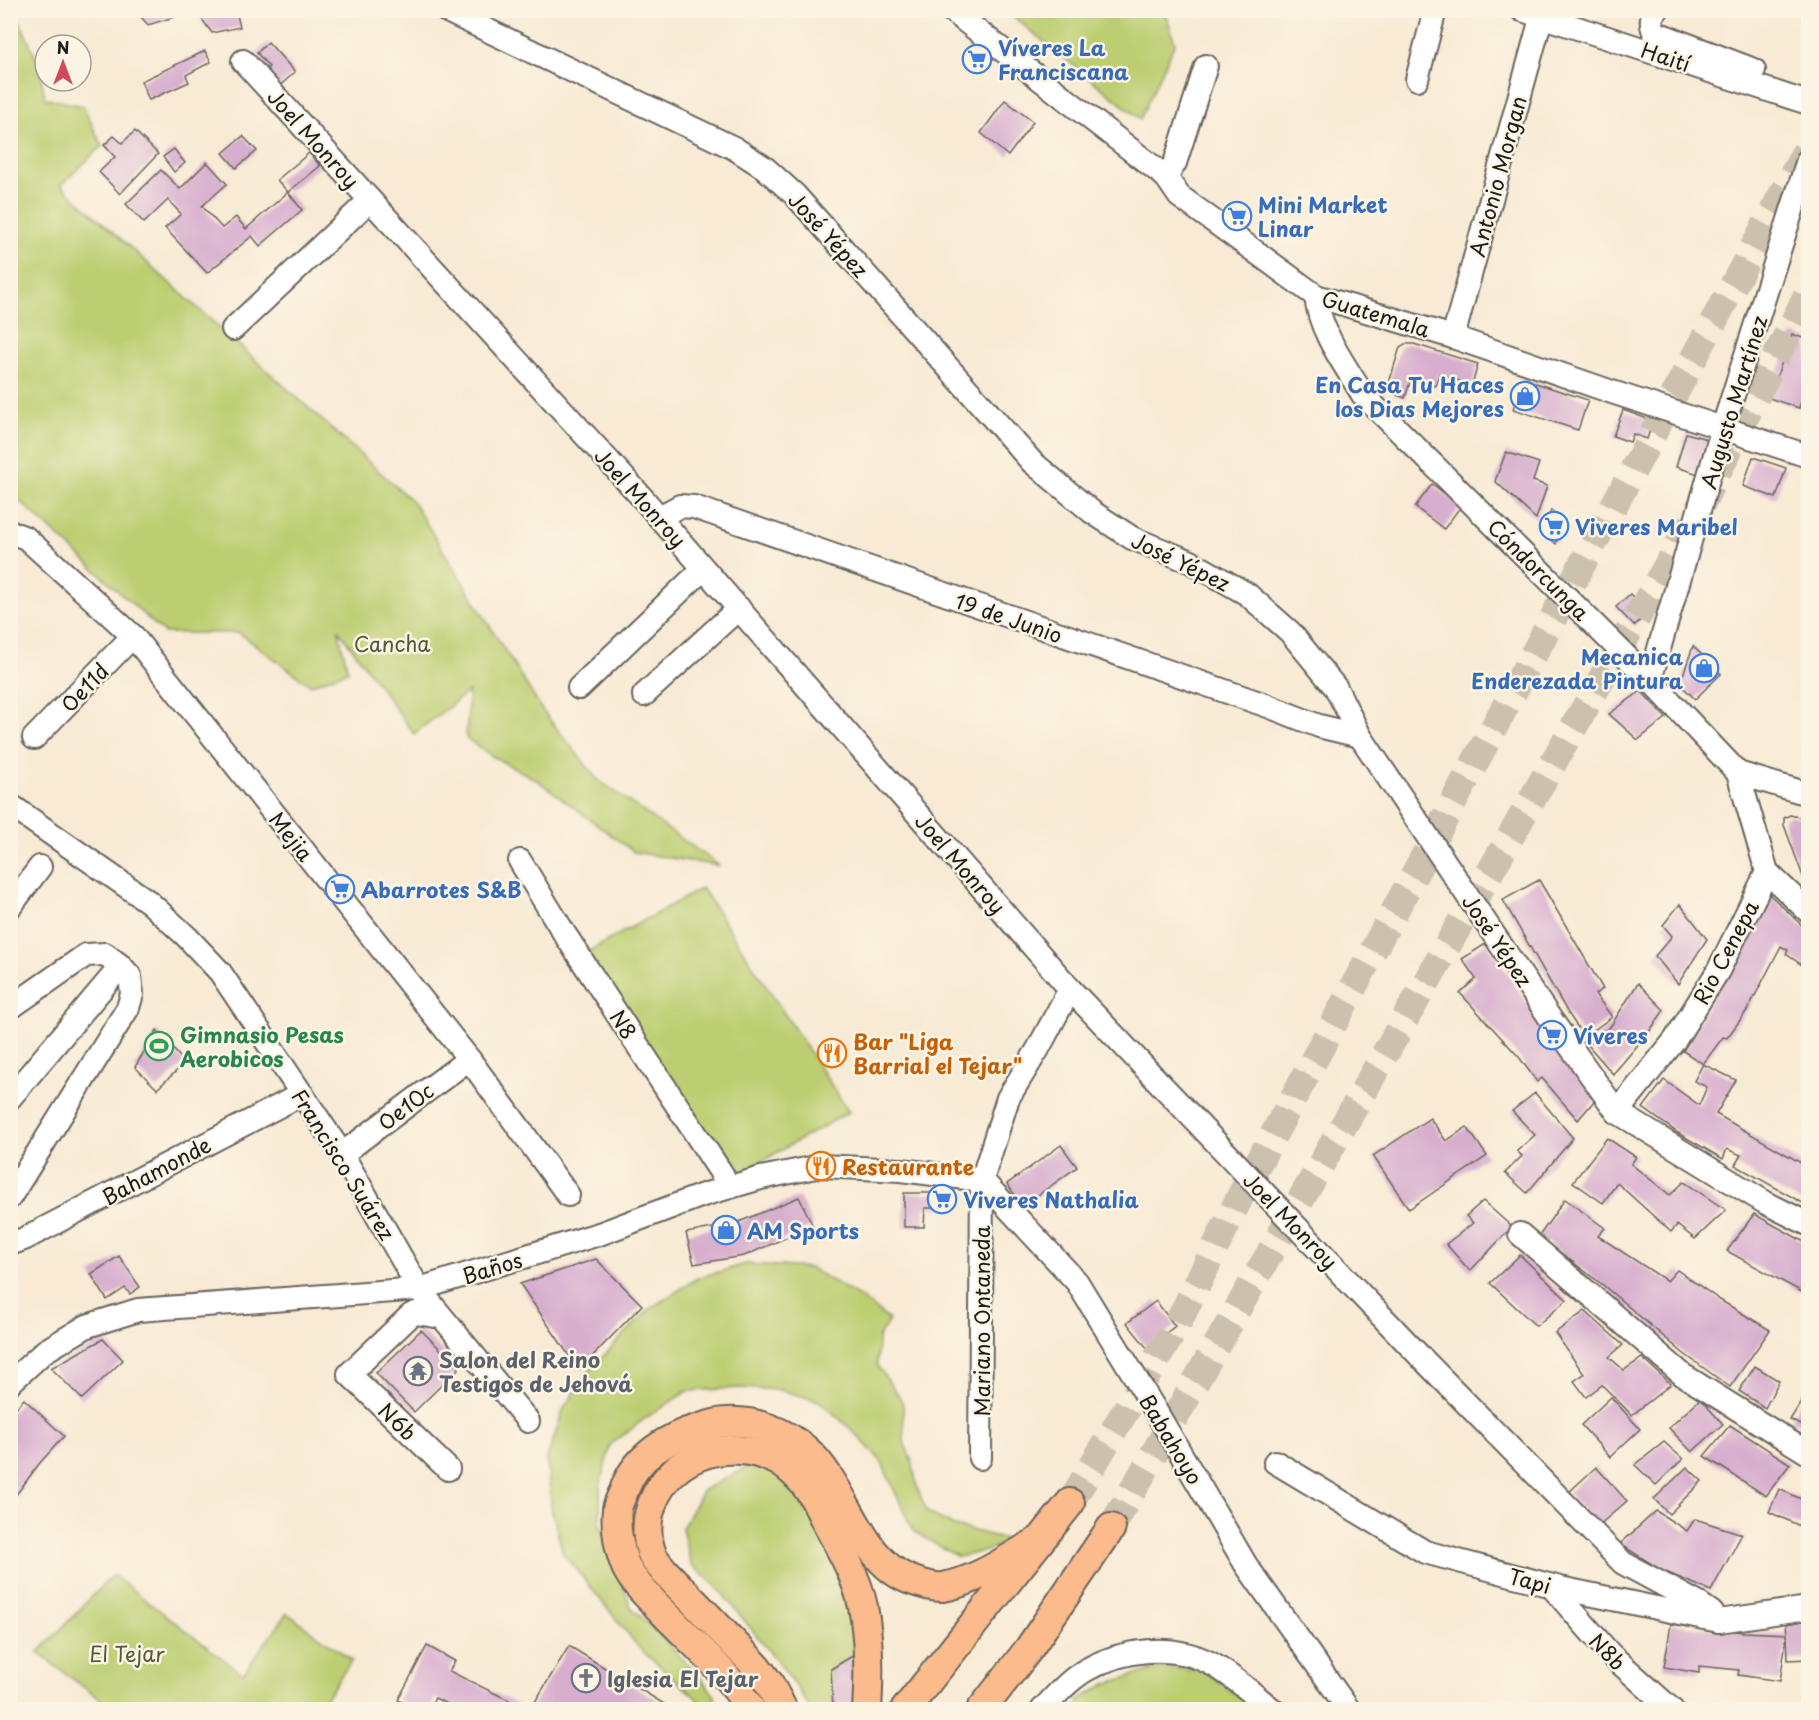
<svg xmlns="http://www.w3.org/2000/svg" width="1819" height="1720" viewBox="0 0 1819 1720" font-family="'Playpen Sans',sans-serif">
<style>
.green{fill:#bcce71;stroke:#6c7546;stroke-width:1.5}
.building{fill:#d7aece}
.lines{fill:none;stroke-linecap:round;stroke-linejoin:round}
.major-tunnel{stroke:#ccc1af;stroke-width:28;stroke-dasharray:28 14;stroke-linecap:butt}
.minor-casing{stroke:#69645c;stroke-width:26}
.major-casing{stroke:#69645c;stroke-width:32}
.minor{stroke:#fff;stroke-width:22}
.major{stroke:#fbbb8c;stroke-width:28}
.labels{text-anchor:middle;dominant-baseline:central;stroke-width:5;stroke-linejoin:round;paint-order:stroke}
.shop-label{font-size:21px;font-weight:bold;fill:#366cbe;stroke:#fcf5e5;text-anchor:start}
.street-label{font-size:21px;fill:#1c1c1c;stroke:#fcf5e5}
.park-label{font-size:21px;fill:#545a3a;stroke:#fcf5e5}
.leisure-label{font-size:21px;font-weight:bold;fill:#27864d;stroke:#fcf5e5;text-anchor:start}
.food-label{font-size:21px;font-weight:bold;fill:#c56008;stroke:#fcf5e5;text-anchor:start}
.worship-label{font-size:21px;font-weight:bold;fill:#5b616d;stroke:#fcf5e5;text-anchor:start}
</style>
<rect width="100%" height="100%" fill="#fcf5e5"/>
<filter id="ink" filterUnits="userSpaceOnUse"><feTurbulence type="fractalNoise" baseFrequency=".0167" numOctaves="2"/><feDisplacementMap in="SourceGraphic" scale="12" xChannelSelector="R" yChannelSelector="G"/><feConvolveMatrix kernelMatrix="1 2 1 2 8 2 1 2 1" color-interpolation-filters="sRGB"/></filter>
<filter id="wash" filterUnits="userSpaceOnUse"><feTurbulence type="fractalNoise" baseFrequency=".008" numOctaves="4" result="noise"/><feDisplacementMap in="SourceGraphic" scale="24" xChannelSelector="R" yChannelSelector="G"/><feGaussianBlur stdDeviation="1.35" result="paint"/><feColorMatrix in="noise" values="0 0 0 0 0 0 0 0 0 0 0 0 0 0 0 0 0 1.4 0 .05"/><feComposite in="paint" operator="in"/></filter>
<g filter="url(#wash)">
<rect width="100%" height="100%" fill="#f8ead4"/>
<g class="green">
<path d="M1006 11H1157L1167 17 1175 43 1140 119Z"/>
<path d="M10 16 19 19 39 65 45 98 83 106 102 146 61 185 413 502 542 710 597 779 720 866 634 852 537 780 492 756 466 738 469 691 414 734 338 629 348 671 310 685 239 633H164L11 493Z"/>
<path d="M702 888 849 1112 732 1178 580 956Z"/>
<path d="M746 1264 810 1268 858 1296 889 1320 878 1338 877 1365 903 1402 904 1442 913 1464 917 1487 927 1512 954 1526 1009 1540 989 1550 958 1557 913 1531 881 1461 852 1430 819 1401 780 1390 740 1388 687 1391 647 1417 610 1445 600 1487V1523L631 1607 695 1671 715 1696 716 1709H709L640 1649 563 1553 552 1511 547 1458 564 1408 590 1370 648 1310 697 1278Z"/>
<path d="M757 1462 800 1487 845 1588 854 1626 857 1653 831 1669 833 1709H811L783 1668 718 1588 691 1564 682 1528 703 1490Z"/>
<path d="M113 1575 243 1674 287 1613 352 1660 318 1709H102L106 1704 38 1653Z"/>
<path d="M1163 1667 1204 1671 1256 1709 1076 1710 1079 1700 1108 1683Z"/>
</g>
<g id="blocks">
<g class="building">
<path d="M135 10H169L174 17 148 25Z"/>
<path d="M195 10H220V14L236 11 240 27 212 33Z"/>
<path d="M268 42 295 72 273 92 259 76 269 67 257 53Z"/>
<path d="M205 51 211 62 186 75 189 82 149 100 141 81Z"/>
<path d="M1005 100 1033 122 1008 156 981 133Z"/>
<path d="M135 131 158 154 120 194 99 172 115 157 104 145 114 136 122 143Z"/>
<path d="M243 136 257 151 236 168 223 153Z"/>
<path d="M174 149 185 163 174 172 163 157Z"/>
<path d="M309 153 320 166 288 192 302 210 260 246 252 236 207 273 165 228 181 214 168 200 144 223 126 204 161 170 180 189 207 162 227 184 202 206 222 228 236 217 246 229 288 192 277 180Z"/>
<path d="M1792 334 1808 340V381L1799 408 1769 398Z"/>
<path d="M1405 344H1414L1478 364 1472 385 1439 374 1435 386 1411 379 1405 398 1397 395 1392 391 1389 383 1400 347Z"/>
<path d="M1523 379 1588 400 1578 430 1513 409Z"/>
<path d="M1623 410 1653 421 1647 439 1633 434 1630 442 1613 436Z"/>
<path d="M1686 433 1707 439 1712 444 1705 476 1676 467Z"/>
<path d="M1506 452 1539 463 1533 481 1547 486 1536 519 1495 481Z"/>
<path d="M1753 457 1786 468 1776 498 1743 486Z"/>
<path d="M1432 484 1461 506 1444 529 1415 507Z"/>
<path d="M1551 510 1563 520 1556 544 1544 533Z"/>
<path d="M1630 594 1648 613 1634 626 1616 607Z"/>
<path d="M1693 646 1721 674 1695 699 1680 684Z"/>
<path d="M1641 691 1666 718 1638 740 1609 714Z"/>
<path d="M1790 815 1808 819V886L1805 882 1784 825V818Z"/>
<path d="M1539 880 1603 989 1595 994 1612 1017 1584 1037 1568 1013 1503 900Z"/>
<path d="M1769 894 1808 931V969L1786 954 1788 950 1781 946 1748 1009 1727 1038 1723 1037 1703 1064 1683 1051Z"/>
<path d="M1680 904 1707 939 1678 984 1655 956 1672 936 1663 925Z"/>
<path d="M1487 943 1551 1038 1595 1100 1578 1120 1542 1078 1537 1082 1519 1057 1460 993 1476 979 1462 959Z"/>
<path d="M1638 983 1664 1010 1649 1032 1613 1074 1588 1045 1610 1027Z"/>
<path d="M157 1030 185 1063 157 1089 135 1067Z"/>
<path d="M1703 1064 1736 1080 1716 1114 1808 1167V1206L1735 1165 1741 1155 1727 1149 1723 1159 1678 1133 1643 1108 1664 1080 1699 1105 1707 1087 1694 1081Z"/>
<path d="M1535 1093 1573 1138 1527 1193 1505 1173 1522 1156 1517 1151 1535 1135 1512 1111Z"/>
<path d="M1430 1118 1446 1141 1467 1127 1487 1156 1409 1209 1373 1156Z"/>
<path d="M1607 1138 1636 1157 1631 1164 1670 1195 1684 1182 1726 1210 1695 1239 1677 1225 1671 1232 1617 1183 1603 1203 1573 1182Z"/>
<path d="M1061 1145 1077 1167 1023 1206 1007 1184Z"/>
<path d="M904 1193H951L950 1208H925L924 1227H904Z"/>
<path d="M799 1197 813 1226 744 1256 694 1264 686 1233 734 1224Z"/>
<path d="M1565 1199 1605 1228 1598 1236 1667 1281 1677 1270 1720 1300 1770 1330 1730 1387 1683 1353 1604 1286 1539 1236Z"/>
<path d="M1483 1201 1512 1227 1470 1271 1446 1244 1473 1223 1466 1216Z"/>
<path d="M1754 1214 1808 1244V1282L1802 1292 1727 1251Z"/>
<path d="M1520 1255 1567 1300 1536 1326 1490 1283Z"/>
<path d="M119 1256 140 1287 130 1294 125 1288 107 1300 91 1274Z"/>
<path d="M596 1259 642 1305 579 1370 520 1284Z"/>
<path d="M1156 1301 1175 1326 1147 1348 1127 1323Z"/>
<path d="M1585 1311 1623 1345 1609 1357 1624 1370 1642 1358 1671 1384 1632 1415 1602 1385 1586 1397 1574 1381 1584 1374 1555 1333Z"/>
<path d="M421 1330 459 1368 414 1412 376 1373Z"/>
<path d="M103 1339 123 1360 82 1399 51 1368Z"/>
<path d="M1755 1366 1779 1381 1765 1408 1739 1391Z"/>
<path d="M1806 1394 1808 1395V1428L1790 1420Z"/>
<path d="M1611 1397 1640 1429 1610 1457 1581 1425Z"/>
<path d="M24 1399 64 1436 39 1464 10 1503V1414Z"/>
<path d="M1700 1399 1723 1424 1692 1452 1669 1428Z"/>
<path d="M1730 1425 1790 1464 1766 1496 1704 1456Z"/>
<path d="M1664 1442 1683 1459 1656 1485 1635 1465Z"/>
<path d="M1596 1467 1627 1501 1598 1526 1568 1493Z"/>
<path d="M1687 1467 1702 1481 1669 1514 1654 1499Z"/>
<path d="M1779 1489 1808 1502 1807 1529 1769 1512Z"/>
<path d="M1656 1511 1687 1531 1695 1519 1742 1534 1711 1591 1661 1570 1620 1544Z"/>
<path d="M1808 1620V1659L1788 1660 1787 1634 1780 1681 1738 1675 1739 1670 1699 1666V1673L1664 1667 1671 1624 1744 1632 1787 1634 1786 1624Z"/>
<path d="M427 1646 455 1661 449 1671 529 1710H459L435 1698 429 1710H415L398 1700Z"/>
<path d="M569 1646 674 1710H530Z"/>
<path d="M857 1653 858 1688 852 1710H833L831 1669Z"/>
</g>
</g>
</g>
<g filter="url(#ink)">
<use href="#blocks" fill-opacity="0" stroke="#69645c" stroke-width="1.5"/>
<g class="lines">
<g class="major-tunnel">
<path d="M1070 1503 1176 1327 1243 1191 1808 147"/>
<path d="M1111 1528 1691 524 1808 294"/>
</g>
<g class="minor-casing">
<g id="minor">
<path d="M445 10 734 148 765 168 795 195 1032 462 1092 512 1132 538 1191 562 1247 594 1290 632 1336 688 1360 736 1550 1018 1617 1112 1766 1203 1808 1224"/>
<path d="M951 10 1166 177 1179 196 1316 296 1453 337 1612 392 1808 456"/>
<path d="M1522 10 1808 103"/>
<path d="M1657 10C1650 16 1651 24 1654 32L1754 70"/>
<path d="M243 61 638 493 1070 989 1410 1346 1623 1563 1701 1605 1711 1612 1719 1621"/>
<path d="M1417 79 1435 10"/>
<path d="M1166 177 1175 163 1206 66"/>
<path d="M1316 296C1319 331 1345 365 1363 395L1650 680 1738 773 1808 794"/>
<path d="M233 329 370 200"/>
<path d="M1453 337 1542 15"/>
<path d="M659 517 680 506 694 507 1268 706 1319 726 1360 736"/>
<path d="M10 532 26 538 133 636 469 1059 568 1195"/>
<path d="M1650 680 1723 427 1808 160"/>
<path d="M579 688 703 569"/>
<path d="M644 695 739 608"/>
<path d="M34 738 133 636"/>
<path d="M10 805 149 902 187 937 220 972 342 1154 419 1289 528 1421"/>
<path d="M520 861 564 933 722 1174 728 1186"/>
<path d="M1767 872 1808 911"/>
<path d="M10 907 40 867"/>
<path d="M10 1008 86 955 105 954 121 966 130 976 132 994 128 1008 10 1197"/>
<path d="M10 1098 121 966"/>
<path d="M1617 1112 1675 1040 1718 971 1767 872 1738 773"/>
<path d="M342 1154 469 1059"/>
<path d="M982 1180 1077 1282 1154 1408 1246 1565 1349 1710"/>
<path d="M1520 1234 1683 1375 1808 1453"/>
<path d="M10 1244 24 1239 302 1094"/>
<path d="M441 1317 416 1313 411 1315 349 1374 448 1469"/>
<path d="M10 1383 45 1351 87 1326 138 1310 419 1289 602 1233 703 1195 761 1178 821 1166 901 1170 982 1180"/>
<path d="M980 1458 982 1180 1008 1098 1038 1049 1070 989"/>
<path d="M1275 1462 1425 1552 1560 1588 1719 1621 1808 1608"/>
<path d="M1551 1586 1610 1654 1672 1710"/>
<path d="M1042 1710C1056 1695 1069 1680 1086 1670 1123 1649 1172 1643 1210 1663 1231 1674 1254 1695 1273 1710"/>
</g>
</g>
<g class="major-casing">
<g id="major">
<path d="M751 1710C728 1673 693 1643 663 1612 650 1598 634 1584 626 1567 619 1550 615 1528 617 1509 618 1502 623 1495 625 1488 636 1457 669 1436 700 1428 708 1426 717 1422 726 1422 754 1420 784 1431 805 1449 846 1484 858 1558 908 1579 916 1582 934 1588 943 1587 978 1581 1010 1557 1040 1540"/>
<path d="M783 1710 769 1683 756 1666 665 1572C662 1568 657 1563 654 1558 647 1545 646 1527 649 1514 663 1457 725 1435 776 1460 788 1466 801 1479 809 1490 816 1500 821 1512 826 1522 843 1553 861 1584 865 1619 869 1648 869 1680 867 1710"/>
<path d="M905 1710 1070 1503"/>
<path d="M981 1710 1028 1650 1111 1528"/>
</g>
</g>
<use href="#minor" class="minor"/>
<use href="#major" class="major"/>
</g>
</g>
<defs>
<g id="supermarket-ring" transform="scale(1.5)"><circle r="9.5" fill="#fcf5e5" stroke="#3f7fe0" stroke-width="1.5"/><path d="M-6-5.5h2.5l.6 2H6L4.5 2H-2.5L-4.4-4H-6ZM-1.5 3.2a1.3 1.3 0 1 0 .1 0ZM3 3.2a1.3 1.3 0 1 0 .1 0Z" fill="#3f7fe0"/></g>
<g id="shop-ring" transform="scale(1.5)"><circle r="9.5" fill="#fcf5e5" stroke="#3f7fe0" stroke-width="1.5"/><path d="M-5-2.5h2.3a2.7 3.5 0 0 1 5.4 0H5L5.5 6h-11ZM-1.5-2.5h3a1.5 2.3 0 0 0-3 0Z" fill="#3f7fe0"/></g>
<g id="stadium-ring" transform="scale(1.5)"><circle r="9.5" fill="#fcf5e5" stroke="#2e9e5b" stroke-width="1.5"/><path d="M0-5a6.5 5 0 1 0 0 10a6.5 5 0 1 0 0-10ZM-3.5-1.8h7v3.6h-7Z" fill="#2e9e5b"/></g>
<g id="restaurant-ring" transform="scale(1.5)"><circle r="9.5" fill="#fcf5e5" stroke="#e8710a" stroke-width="1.5"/><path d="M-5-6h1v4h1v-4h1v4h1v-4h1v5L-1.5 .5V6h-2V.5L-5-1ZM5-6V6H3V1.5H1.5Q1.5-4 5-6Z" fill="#e8710a"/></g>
<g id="temple-ring" transform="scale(1.5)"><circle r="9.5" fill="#fcf5e5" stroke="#6b7280" stroke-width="1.5"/><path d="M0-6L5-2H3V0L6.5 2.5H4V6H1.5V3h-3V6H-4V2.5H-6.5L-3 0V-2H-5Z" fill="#6b7280"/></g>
<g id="church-ring" transform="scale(1.5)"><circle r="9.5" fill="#fcf5e5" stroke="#6b7280" stroke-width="1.5"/><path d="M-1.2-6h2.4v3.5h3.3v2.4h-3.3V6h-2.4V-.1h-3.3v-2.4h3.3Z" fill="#6b7280"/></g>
</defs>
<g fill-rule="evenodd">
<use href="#supermarket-ring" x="977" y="59"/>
<use href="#supermarket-ring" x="1237" y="216"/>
<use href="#shop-ring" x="1525" y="396"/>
<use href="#supermarket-ring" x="1554" y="526"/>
<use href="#shop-ring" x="1704" y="668"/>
<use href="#supermarket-ring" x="340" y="889"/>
<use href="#supermarket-ring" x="1552" y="1035"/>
<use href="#stadium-ring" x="159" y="1046"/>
<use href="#restaurant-ring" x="832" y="1053"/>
<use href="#restaurant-ring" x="821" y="1166"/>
<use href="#supermarket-ring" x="942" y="1199"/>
<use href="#shop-ring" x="726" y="1230"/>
<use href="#temple-ring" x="418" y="1371"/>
<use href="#church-ring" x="586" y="1678"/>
</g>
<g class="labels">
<g class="shop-label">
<text x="998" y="47">Víveres La<tspan x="998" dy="24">Franciscana</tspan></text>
<text x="1258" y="204">Mini Market<tspan x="1258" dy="24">Linar</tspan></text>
<text x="1504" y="384" text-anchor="end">En Casa Tu Haces<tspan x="1504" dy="24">los Dias Mejores</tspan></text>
<text x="1575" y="526">Viveres Maribel</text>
<text x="1683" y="656" text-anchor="end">Mecanica<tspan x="1683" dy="24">Enderezada Pintura</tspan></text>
<text x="361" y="889">Abarrotes S&amp;B</text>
<text x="1573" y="1035">Víveres</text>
<text x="963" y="1199">Viveres Nathalia</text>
<text x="747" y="1230">AM Sports</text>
</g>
<g class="street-label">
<text transform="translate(1666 56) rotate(18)">Haití</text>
<text transform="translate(314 138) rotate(48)">Joel Monroy</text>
<text transform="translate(1497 176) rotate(-75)">Antonio Morgan</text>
<text transform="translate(829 234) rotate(48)">José Yépez</text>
<text transform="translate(1376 313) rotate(17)">Guatemala</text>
<text transform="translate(1733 402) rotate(-73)">Augusto Martínez</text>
<text transform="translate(641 497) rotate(48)">Joel Monroy</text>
<text transform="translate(1181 561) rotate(26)">José Yépez</text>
<text transform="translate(1539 569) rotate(45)">Cóndorcunga</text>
<text transform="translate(1009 617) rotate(19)">19 de Junio</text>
<text transform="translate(84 687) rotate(-46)">Oe11d</text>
<text transform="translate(292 836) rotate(52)">Mejia</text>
<text transform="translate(961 863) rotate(49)">Joel Monroy</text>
<text transform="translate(1498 940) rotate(56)">José Yépez</text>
<text transform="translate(1725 952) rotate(-62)">Rio Cenepa</text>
<text transform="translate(624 1024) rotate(57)">N8</text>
<text transform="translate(405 1106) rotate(-37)">Oe10c</text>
<text transform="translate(344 1164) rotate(58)">Francisco Suárez</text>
<text transform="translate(156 1170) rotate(-28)">Bahamonde</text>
<text transform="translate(1291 1220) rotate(46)">Joel Monroy</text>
<text transform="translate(492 1267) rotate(-17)">Baños</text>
<text transform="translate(981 1321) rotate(-90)">Mariano Ontaneda</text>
<text transform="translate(398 1421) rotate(44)">N6b</text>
<text transform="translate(1172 1439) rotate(59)">Babahoyo</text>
<text transform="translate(1530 1580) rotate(15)">Tapi</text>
<text transform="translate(1608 1651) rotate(46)">N8b</text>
</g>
<g class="park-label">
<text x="392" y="643">Cancha</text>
<text x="127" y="1653">El Tejar</text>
</g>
<g class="leisure-label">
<text x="180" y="1034">Gimnasio Pesas<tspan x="180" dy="24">Aerobicos</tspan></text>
</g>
<g class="food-label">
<text x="853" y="1041">Bar "Liga<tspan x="853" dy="24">Barrial el Tejar"</tspan></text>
<text x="842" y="1166">Restaurante</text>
</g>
<g class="worship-label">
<text x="439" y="1359">Salon del Reino<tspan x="439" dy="24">Testigos de Jehová</tspan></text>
<text x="607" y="1678">Iglesia El Tejar</text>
</g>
</g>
<rect width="1819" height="1720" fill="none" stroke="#fcf5e5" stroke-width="36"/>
<g transform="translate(63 63)"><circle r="28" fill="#fcf5e5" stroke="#a29e95" stroke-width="1.5"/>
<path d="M0-4.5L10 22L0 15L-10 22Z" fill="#d1495b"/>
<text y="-9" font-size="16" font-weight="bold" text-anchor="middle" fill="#1c1c1c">N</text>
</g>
</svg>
